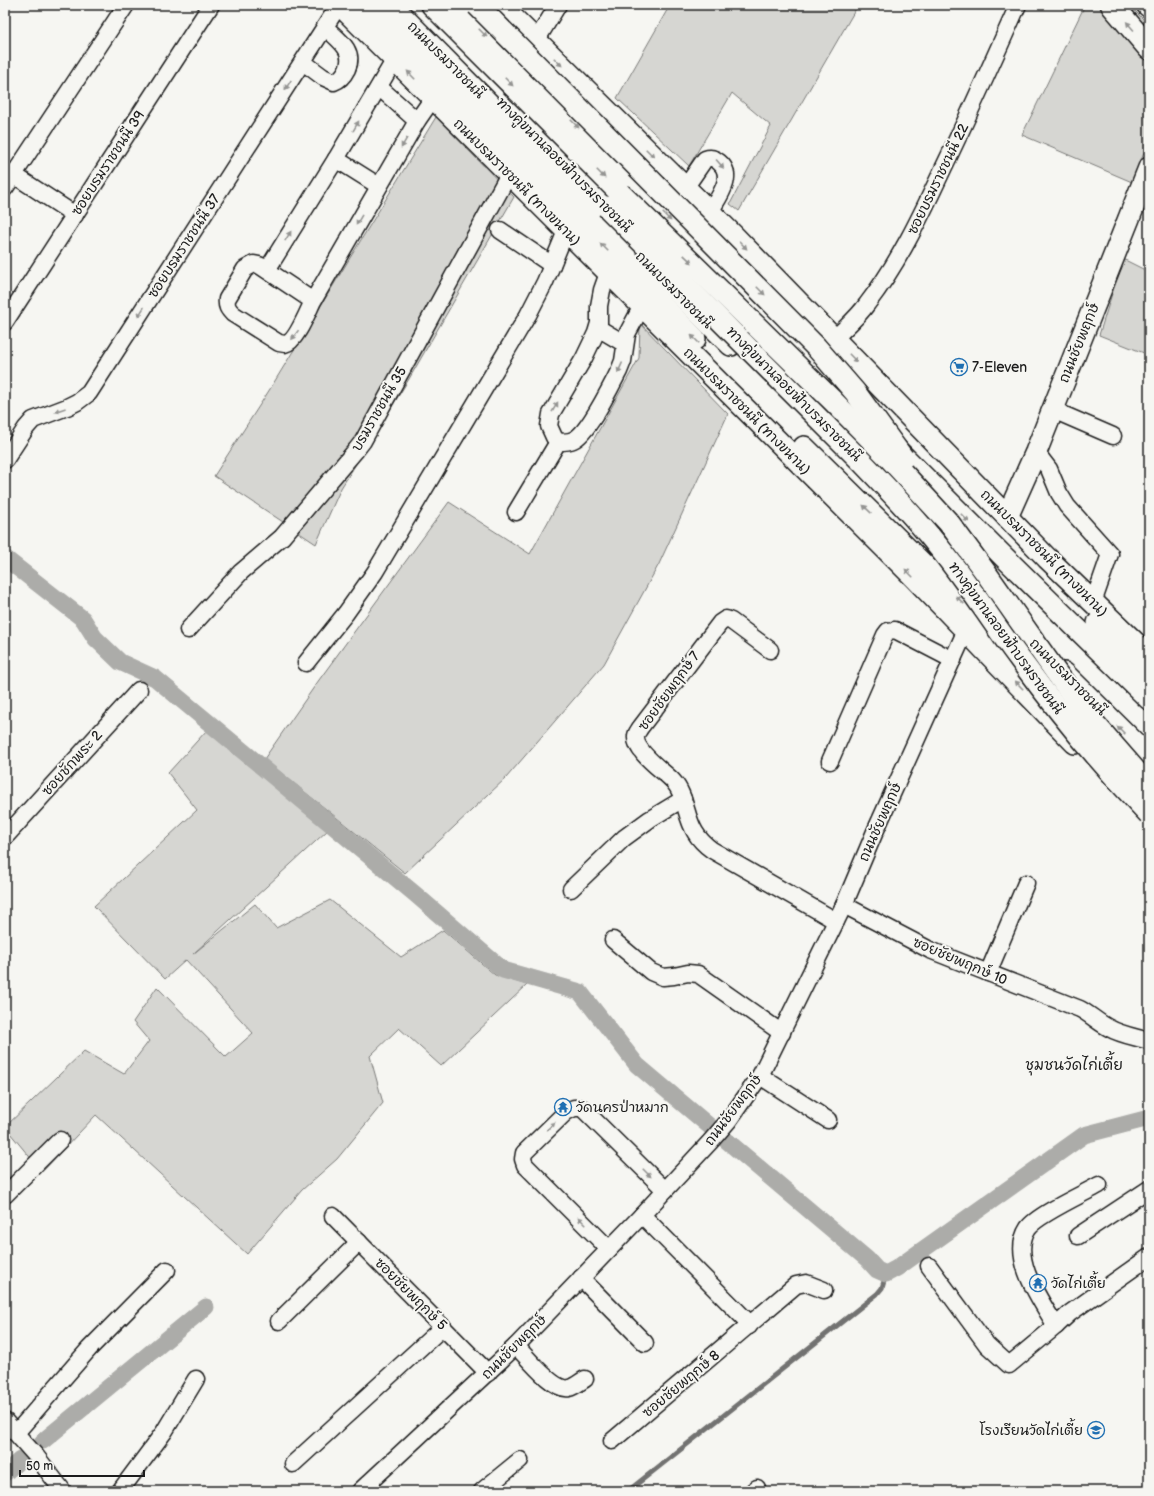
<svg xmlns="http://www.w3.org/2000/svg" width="1154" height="1496" viewBox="0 0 1154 1496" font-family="'Balsamiq Sans','Playpen Sans Thai',sans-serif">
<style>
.green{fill:#d6d6d2;stroke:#797977}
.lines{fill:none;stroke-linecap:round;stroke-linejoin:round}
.stream{stroke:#727271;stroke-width:5}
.canal{stroke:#acaca9;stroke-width:17}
.minor-casing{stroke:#1c1c1c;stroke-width:19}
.major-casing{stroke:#1c1c1c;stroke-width:24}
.highway-casing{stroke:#1c1c1c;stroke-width:25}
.minor{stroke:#f6f6f2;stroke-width:16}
.major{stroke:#f6f6f2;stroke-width:21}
.highway{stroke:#f6f6f2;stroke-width:22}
.major-bridge-casing{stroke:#1c1c1c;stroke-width:24;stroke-linecap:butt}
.major-bridge{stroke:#f6f6f2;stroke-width:21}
.oneway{fill:#949492}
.labels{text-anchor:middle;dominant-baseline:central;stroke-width:4;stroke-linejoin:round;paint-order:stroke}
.street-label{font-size:14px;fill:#1c1c1c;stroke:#f6f6f2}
.poi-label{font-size:14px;fill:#1c1c1c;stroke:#f6f6f2;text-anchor:start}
.neighbourhood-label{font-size:15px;fill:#1c1c1c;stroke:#f6f6f2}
</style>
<rect width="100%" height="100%" fill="#f6f6f2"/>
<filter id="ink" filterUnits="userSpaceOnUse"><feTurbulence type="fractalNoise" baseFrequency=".025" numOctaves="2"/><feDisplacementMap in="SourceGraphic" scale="8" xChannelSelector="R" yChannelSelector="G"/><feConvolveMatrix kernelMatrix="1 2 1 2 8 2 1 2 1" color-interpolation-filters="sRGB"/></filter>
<g filter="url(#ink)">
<g class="green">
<path d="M670 5H858L739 211 730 204 771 126 732 93 689 166 617 98Z"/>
<path d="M1085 5H1129L1149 25V141L1132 182 1022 135Z"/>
<path d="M436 117 514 197 409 379 341 488 316 544 214 476 270 389Z"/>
<path d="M1123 259 1149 272V355L1099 335Z"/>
<path d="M640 323 728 414 659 564 604 664 506 778 405 873 264 759 319 680 449 502 530 554 639 358Z"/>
<path d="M207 730 328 830 193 954 255 904 276 928 330 900 401 957 443 930 495 975 527 985 441 1066 399 1028 370 1056 383 1103 337 1159 302 1190 247 1254 96 1115 42 1172 5 1127 84 1051 124 1074 149 1041 133 1022 157 987 226 1057 253 1033 186 960 165 979 94 906 197 810 168 773Z"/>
</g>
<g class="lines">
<path class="stream" d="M628 1491 877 1294 882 1288 886 1274"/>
<g class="canal">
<path d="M5 558 83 619 95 638 120 662 155 678 415 894 503 970 580 992 637 1065 867 1259 877 1270 886 1274 897 1268 1084 1135 1149 1118"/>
<path d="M43 1441 206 1307"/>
<path d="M5 1473 20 1460"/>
</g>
<g class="minor-casing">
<g id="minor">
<path d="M536 41 558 5"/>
<path d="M303 62 323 77 334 82C340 80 344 75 347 69 356 50 337 39 325 27"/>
<path d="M379 87 417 121"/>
<path d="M336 159 379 186"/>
<path d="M14 175 75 215"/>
<path d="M5 188 126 5"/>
<path d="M685 188 705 159C711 157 714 158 719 162 736 176 718 198 710 212"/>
<path d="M500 230 552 265"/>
<path d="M267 270 336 159 395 59"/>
<path d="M313 301 259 265 254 264 245 269 227 299C226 306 228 309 233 314L279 343C279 343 285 344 285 344 296 342 308 311 313 301L417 121 433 98"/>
<path d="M5 322 211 5"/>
<path d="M598 328 625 344"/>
<path d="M834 339C845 328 858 317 867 304 898 264 920 218 941 173 968 117 993 61 1018 5"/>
<path d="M1053 410 1113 436"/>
<path d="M558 442 554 437 549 426 551 414 584 358 596 333 599 323V306L602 290 608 273"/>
<path d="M558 442C563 442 569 442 573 440 588 434 611 386 619 371L623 361 627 334 642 306"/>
<path d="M1036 452 1049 469 1059 493 1067 506 1110 554 1093 603"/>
<path d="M5 460 26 428 33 420 67 407 77 402 89 393 339 5"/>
<path d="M516 512 558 442"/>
<path d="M188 630 241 572 282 537 356 450 363 441 509 174"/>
<path d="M770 650 731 621 726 619 720 623 640 728C639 730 636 733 636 736 634 752 664 771 673 781 686 795 685 816 695 832 699 839 705 845 712 850L836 921"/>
<path d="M306 663 346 613 375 572 528 315 545 282 566 231"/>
<path d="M830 761 885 635 888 631 895 630 953 660"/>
<path d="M5 837 139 690"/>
<path d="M571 889 624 838 650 819 683 799"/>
<path d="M844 905 930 950 1080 1009C1091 1015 1099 1023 1109 1028 1121 1035 1136 1037 1149 1041"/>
<path d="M613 940 651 972 663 977 674 976 688 973 698 974 782 1033"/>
<path d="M988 973 1026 883"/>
<path d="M760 1076 828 1120"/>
<path d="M5 1195 60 1140"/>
<path d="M642 1215 749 1323V1326"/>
<path d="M333 1216 488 1373"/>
<path d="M1078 1236 1149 1189"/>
<path d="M609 1249 525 1165 523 1159 524 1153 566 1112 574 1108H582L665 1190"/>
<path d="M929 1266 987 1345 1009 1365 1056 1326 1070 1313 1149 1257"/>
<path d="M581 1278 645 1343"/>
<path d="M279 1321 359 1242"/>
<path d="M1056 1326C1041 1301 1009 1257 1028 1228 1037 1215 1083 1194 1099 1185"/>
<path d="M516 1346C527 1357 554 1392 569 1388 574 1387 580 1382 585 1379"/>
<path d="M5 1421 36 1456 63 1491"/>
<path d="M16 1433 89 1349 167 1270"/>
<path d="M612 1441 796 1285 806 1283 824 1290"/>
<path d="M293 1464 443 1327"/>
<path d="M120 1491 164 1432 196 1379"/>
<path d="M360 1491 516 1346 642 1215 710 1142 729 1120 760 1076 844 905 874 834 966 630"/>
<path d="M482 1491 520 1460"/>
<path d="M753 1491 757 1488"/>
</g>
</g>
<g class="major-casing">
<g id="major">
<path d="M340 5 915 578 1075 743"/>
<path d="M364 5 695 339"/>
<path d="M391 5 602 218 731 345"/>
<path d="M432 5 620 193"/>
<path d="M455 5 867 419"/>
<path d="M500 5 733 235 1047 558 1149 656"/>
<path d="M891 444 1004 557 1149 699"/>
<path d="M804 447 997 637"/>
<path d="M1007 517 1036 452 1149 168"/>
<path d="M973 583 1019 629"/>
<path d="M1098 623 1139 674"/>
<path d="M1064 673 1149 757"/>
</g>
</g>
<g class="highway-casing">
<g id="highway">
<path d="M1112 5 1149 48"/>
<path d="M1148 5 1149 6"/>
</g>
</g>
<use href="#minor" class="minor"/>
<use href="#major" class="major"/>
<use href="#highway" class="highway"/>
<g class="major-bridge-casing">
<g id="major-bridge">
<path d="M477 5 816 347 855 392 903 458"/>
<path d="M620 193 833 401 890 459 949 523 986 573 1055 671 1087 715 1149 786"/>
<path d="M607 207 862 462C888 489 914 516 937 545 967 581 991 621 1019 658 1059 713 1102 765 1149 814"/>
</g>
</g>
<use href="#major-bridge" class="major-bridge"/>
</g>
<defs><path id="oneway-solid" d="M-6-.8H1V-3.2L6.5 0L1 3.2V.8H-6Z"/></defs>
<g class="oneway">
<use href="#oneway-solid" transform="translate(1130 26) rotate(-131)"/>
<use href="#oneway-solid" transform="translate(483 33) rotate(45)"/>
<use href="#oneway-solid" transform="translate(558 62) rotate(45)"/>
<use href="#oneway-solid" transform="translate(411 75) rotate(-134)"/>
<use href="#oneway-solid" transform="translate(509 82) rotate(45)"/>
<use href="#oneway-solid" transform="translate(288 85) rotate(123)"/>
<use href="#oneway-solid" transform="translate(575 124) rotate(45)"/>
<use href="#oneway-solid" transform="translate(356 126) rotate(-60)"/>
<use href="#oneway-solid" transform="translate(404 143) rotate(120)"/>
<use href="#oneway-solid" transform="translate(650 153) rotate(45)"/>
<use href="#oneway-solid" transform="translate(720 164) rotate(49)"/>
<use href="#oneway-solid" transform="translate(601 174) rotate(45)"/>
<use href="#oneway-solid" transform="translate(667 217) rotate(45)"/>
<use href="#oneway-solid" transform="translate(359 220) rotate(120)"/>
<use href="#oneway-solid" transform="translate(288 236) rotate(-58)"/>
<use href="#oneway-solid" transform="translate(743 245) rotate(46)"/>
<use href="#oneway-solid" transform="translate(604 247) rotate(-135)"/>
<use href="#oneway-solid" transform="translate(688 259) rotate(44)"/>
<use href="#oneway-solid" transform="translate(761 291) rotate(45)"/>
<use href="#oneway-solid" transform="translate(141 312) rotate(123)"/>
<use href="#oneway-solid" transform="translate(295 335) rotate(126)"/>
<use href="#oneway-solid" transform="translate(695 339) rotate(-135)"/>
<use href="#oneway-solid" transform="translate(853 358) rotate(46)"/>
<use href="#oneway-solid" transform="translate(620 368) rotate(114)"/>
<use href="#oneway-solid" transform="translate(555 407) rotate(-60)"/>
<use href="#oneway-solid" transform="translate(60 410) rotate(160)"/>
<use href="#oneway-solid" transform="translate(867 509) rotate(-136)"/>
<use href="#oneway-solid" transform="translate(965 518) rotate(45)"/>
<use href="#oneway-solid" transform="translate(909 573) rotate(-135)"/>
<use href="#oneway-solid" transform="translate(960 600) rotate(-136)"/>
<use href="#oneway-solid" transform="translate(1019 685) rotate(-134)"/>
<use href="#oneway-solid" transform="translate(1121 730) rotate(-135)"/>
<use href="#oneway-solid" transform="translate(551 1126) rotate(-44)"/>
<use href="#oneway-solid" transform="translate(647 1173) rotate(45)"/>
<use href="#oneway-solid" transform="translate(582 1221) rotate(-135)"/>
</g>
</g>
<defs>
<g id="supermarket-ring" transform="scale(0.9)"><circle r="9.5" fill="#f6f6f2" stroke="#1f6fb2" stroke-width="1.5"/><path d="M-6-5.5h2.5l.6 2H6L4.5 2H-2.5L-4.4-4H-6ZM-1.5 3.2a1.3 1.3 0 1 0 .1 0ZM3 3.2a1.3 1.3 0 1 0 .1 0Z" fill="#1f6fb2"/></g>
<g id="temple-ring" transform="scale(0.9)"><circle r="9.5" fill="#f6f6f2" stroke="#1f6fb2" stroke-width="1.5"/><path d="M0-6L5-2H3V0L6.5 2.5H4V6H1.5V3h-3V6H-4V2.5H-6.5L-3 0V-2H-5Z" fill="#1f6fb2"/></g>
<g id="school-ring" transform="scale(0.9)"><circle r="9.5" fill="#f6f6f2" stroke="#1f6fb2" stroke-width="1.5"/><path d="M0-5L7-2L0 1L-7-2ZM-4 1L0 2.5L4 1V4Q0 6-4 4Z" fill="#1f6fb2"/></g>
</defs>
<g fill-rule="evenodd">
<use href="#supermarket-ring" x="959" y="367"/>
<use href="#temple-ring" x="563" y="1107"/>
<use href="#temple-ring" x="1038" y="1283"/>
<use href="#school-ring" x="1096" y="1430"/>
</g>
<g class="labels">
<g class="street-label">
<text transform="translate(446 60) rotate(45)">ถนนบรมราชชนนี</text>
<text transform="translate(108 163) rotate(-57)">ซอยบรมราชชนนี 39</text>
<text transform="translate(564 165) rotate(45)">ทางคู่ขนานลอยฟ้าบรมราชชนนี</text>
<text transform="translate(938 179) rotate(-64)">ซอยบรมราชชนนี 22</text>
<text transform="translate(517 182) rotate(45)">ถนนบรมราชชนนี (ทางขนาน)</text>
<text transform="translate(184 246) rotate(-57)">ซอยบรมราชชนนี 37</text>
<text transform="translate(674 290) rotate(45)">ถนนบรมราชชนนี</text>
<text transform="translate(1079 343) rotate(-68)">ถนนชัยพฤกษ์</text>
<text transform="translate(794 394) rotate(45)">ทางคู่ขนานลอยฟ้าบรมราชชนนี</text>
<text transform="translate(379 409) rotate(-60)">บรมราชชนนี 35</text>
<text transform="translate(747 411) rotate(45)">ถนนบรมราชชนนี (ทางขนาน)</text>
<text transform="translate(1044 553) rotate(45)">ถนนบรมราชชนนี (ทางขนาน)</text>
<text transform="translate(1006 638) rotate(54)">ทางคู่ขนานลอยฟ้าบรมราชชนนี</text>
<text transform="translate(1068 677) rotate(45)">ถนนบรมราชชนนี</text>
<text transform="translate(669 691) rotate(-54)">ซอยชัยพฤกษ์ 7</text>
<text transform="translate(72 763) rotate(-48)">ซอยชักพระ 2</text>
<text transform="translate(880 822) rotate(-66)">ถนนชัยพฤกษ์</text>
<text transform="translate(960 961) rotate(23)">ซอยชัยพฤกษ์ 10</text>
<text transform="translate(733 1110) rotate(-53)">ถนนชัยพฤกษ์</text>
<text transform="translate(411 1294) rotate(45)">ซอยชัยพฤกษ์ 5</text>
<text transform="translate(514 1347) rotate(-45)">ถนนชัยพฤกษ์</text>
<text transform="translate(681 1384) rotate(-40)">ซอยชัยพฤกษ์ 8</text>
</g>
<g class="poi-label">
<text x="972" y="367">7-Eleven</text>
<text x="576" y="1107">วัดนครป่าหมาก</text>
<text x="1051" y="1283">วัดไก่เตี้ย</text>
<text x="1083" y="1430" text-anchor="end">โรงเรียนวัดไก่เตี้ย</text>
</g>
<g class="neighbourhood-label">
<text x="1074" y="1065">ชุมชนวัดไก่เตี้ย</text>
</g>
</g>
<rect width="1154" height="1496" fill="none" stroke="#f6f6f2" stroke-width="20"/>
<rect x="10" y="10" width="1134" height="1476" fill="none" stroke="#1c1c1c" stroke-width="1.5" filter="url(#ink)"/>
<path d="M20 1470v6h124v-6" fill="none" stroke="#1c1c1c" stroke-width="2"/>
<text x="26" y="1470" font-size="12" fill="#1c1c1c" stroke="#f6f6f2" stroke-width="3" paint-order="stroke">50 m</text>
</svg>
